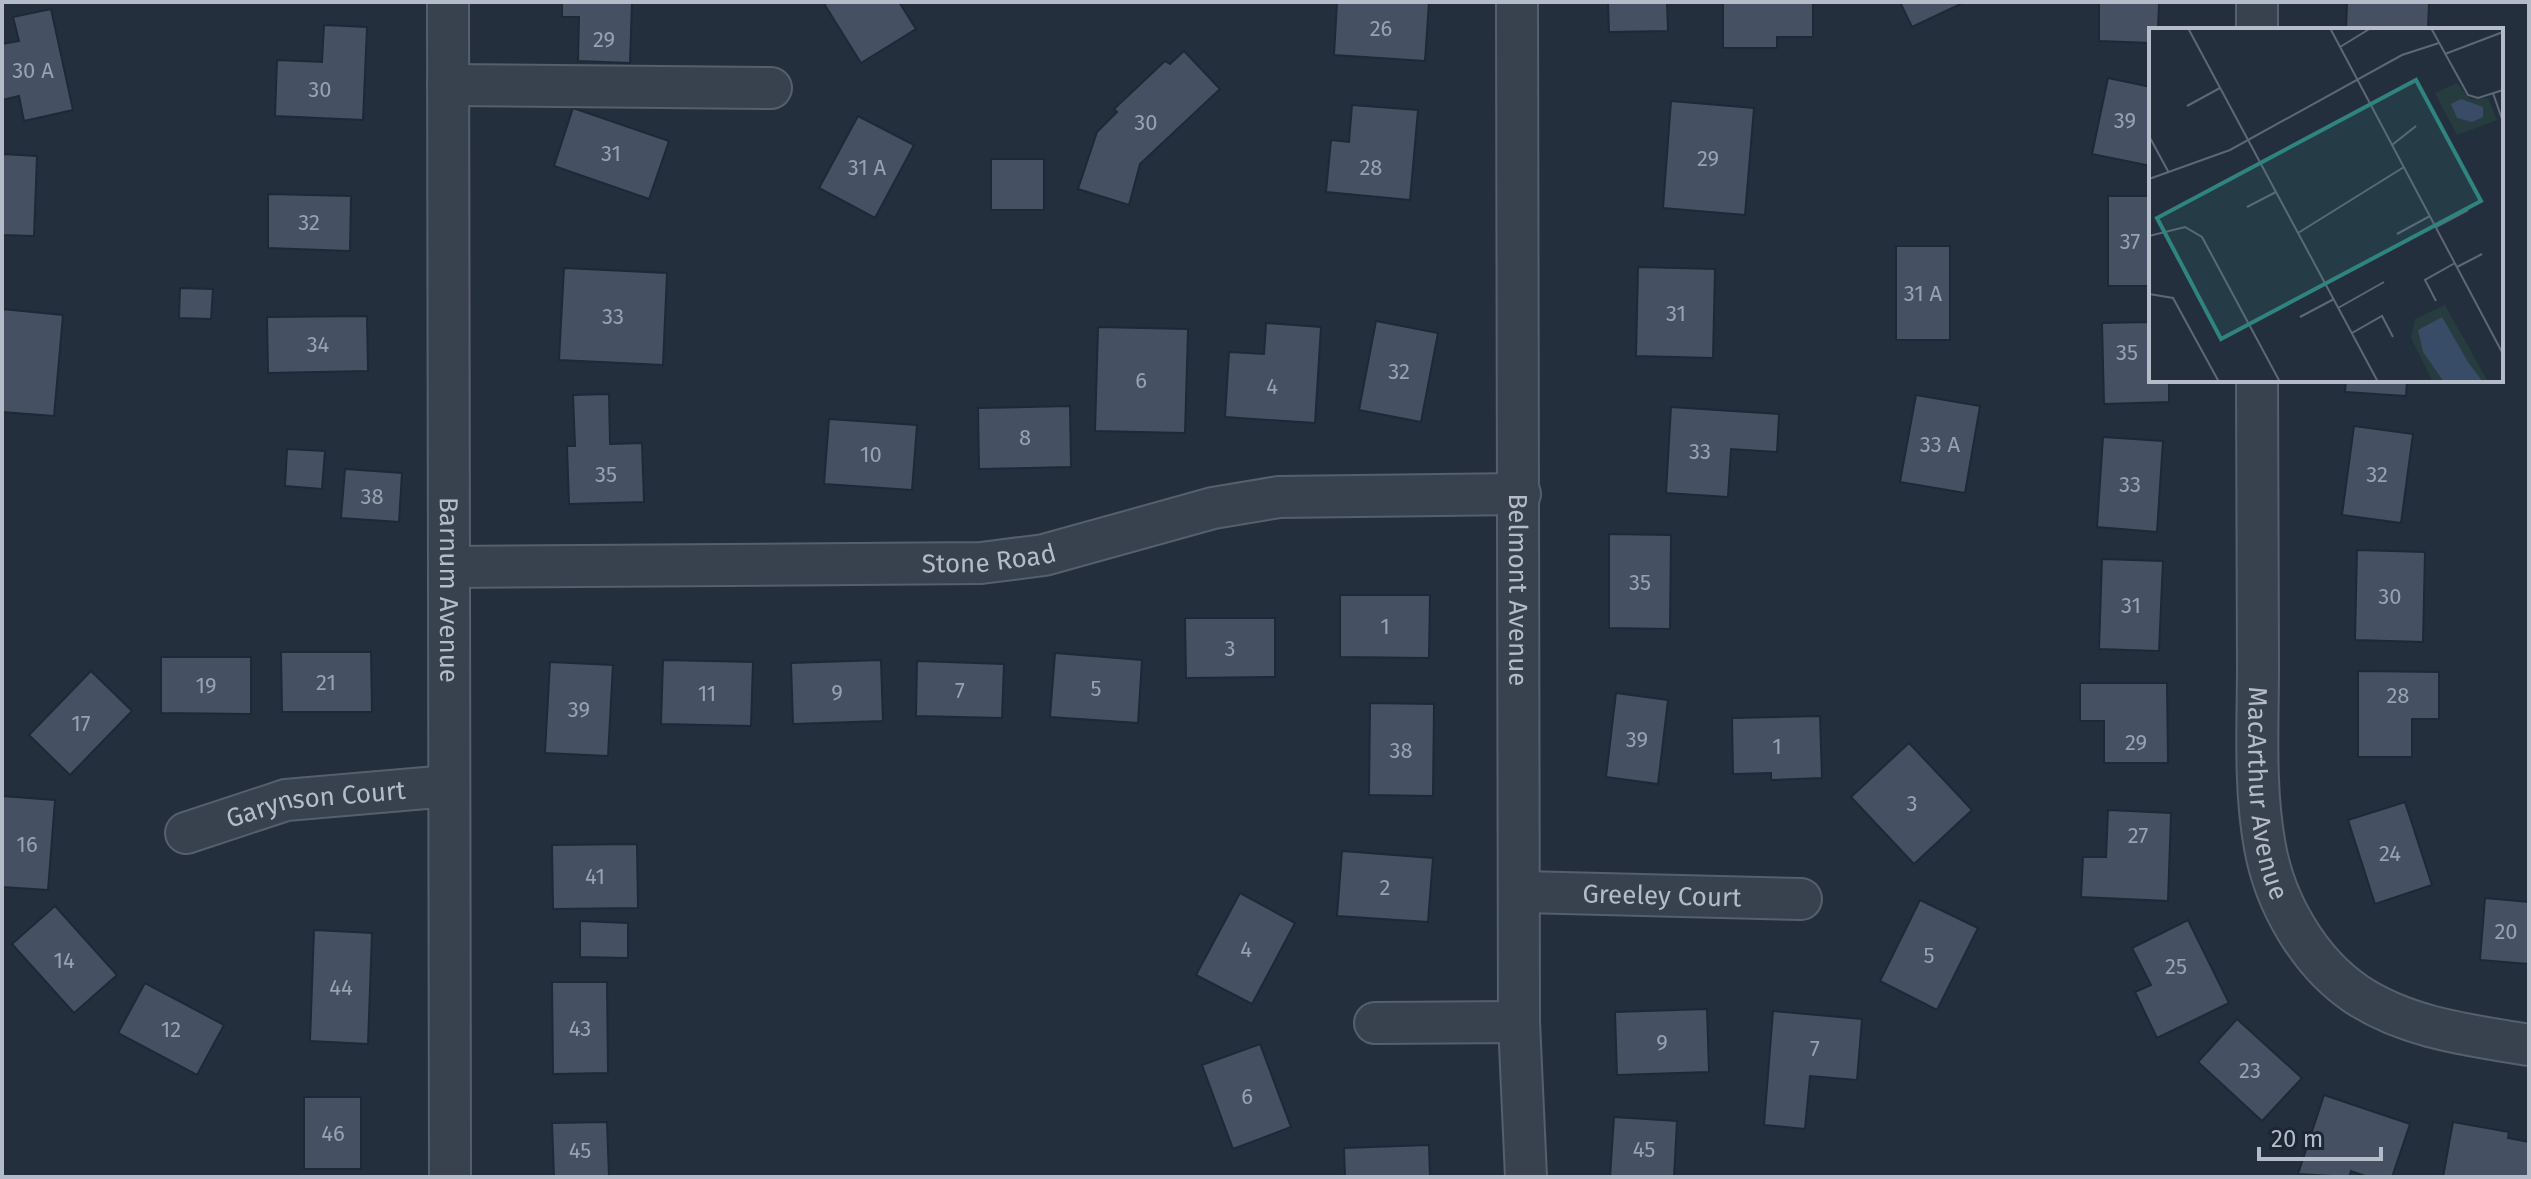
<svg xmlns="http://www.w3.org/2000/svg" width="2531" height="1179" viewBox="0 0 2531 1179" font-family="'Fira Sans',sans-serif">
<style>
.building{fill:#455162;stroke:#1f2835;stroke-width:2}
.lines{fill:none;stroke-linecap:round;stroke-linejoin:round}
.street-casing{stroke:#565f6c;stroke-width:44}
.street{stroke:#38414e;stroke-width:40}
.labels{text-anchor:middle;dominant-baseline:central;stroke-width:6;stroke-linejoin:round;paint-order:stroke}
.number-label{font-size:22px;fill:#98a1af}
.street-label{font-size:26px;fill:#b4bcc9;stroke:#1d2633}
.inset-road{fill:none;stroke:#5e6776;stroke-width:2}
.view{fill:#308480;fill-opacity:0.15;stroke:#308480;stroke-width:4}
.inset-edge{fill:none;stroke:#b4bcc9;stroke-width:4}
</style>
<rect width="100%" height="100%" fill="#242f3e"/>
<g class="building">
<path d="M562 2H632L630 63 578 61 579 17H562Z"/>
<path d="M823 2H899L916 29 861 63Z"/>
<path d="M1337 2H1429L1425 61 1334 55Z"/>
<path d="M1608 2H1667L1668 31 1609 32Z"/>
<path d="M1723 2H1813V37H1777V48H1723Z"/>
<path d="M1900 2H1965L1912 27Z"/>
<path d="M2099 2H2159L2158 30H2151V43L2099 41Z"/>
<path d="M2347 2H2429L2428 30H2346Z"/>
<path d="M51 9 73 110 24 121 19 96 2 100V44L19 41 13 17Z"/>
<path d="M324 25 367 27 363 120 275 116 277 60 322 62Z"/>
<path d="M1184 51 1220 89 1140 164 1129 205 1078 189 1097 132 1117 112 1114 109 1165 61 1170 64Z"/>
<path d="M2108 78 2151 87V166L2092 154Z"/>
<path d="M1671 101 1754 108 1745 215 1663 208Z"/>
<path d="M1352 105 1418 110 1410 200 1326 192 1331 140 1349 142Z"/>
<path d="M573 108 669 141 649 199 554 166Z"/>
<path d="M858 116 914 145 875 218 819 188Z"/>
<path d="M2 154 37 156 34 236 2 235Z"/>
<rect x="991" y="159" width="53" height="51"/>
<path d="M268 194 351 196 350 251 268 248Z"/>
<rect x="2108" y="196" width="43" height="90"/>
<rect x="1896" y="246" width="54" height="94"/>
<path d="M1638 267 1715 269 1713 358 1636 356Z"/>
<path d="M564 268 667 273 663 365 559 360Z"/>
<path d="M180 288 213 289 211 319 179 318Z"/>
<path d="M2 309 63 315 54 416 2 412Z"/>
<path d="M367 316 368 371 268 373 267 317Z"/>
<path d="M1376 321 1438 333 1421 422 1359 410Z"/>
<path d="M2151 322V380H2169V402L2104 404 2102 323Z"/>
<path d="M1266 323 1321 327 1315 423 1225 417 1229 352 1264 354Z"/>
<path d="M1098 327 1188 329 1185 433 1095 431Z"/>
<path d="M2346 380H2407L2406 396 2345 392Z"/>
<path d="M609 394 610 444 642 443 644 502 569 504 567 446H575L573 395Z"/>
<path d="M1916 395 1980 406 1965 493 1900 482Z"/>
<path d="M1070 406 1071 467 979 469 978 408Z"/>
<path d="M1671 407 1779 414 1777 452 1731 449 1728 497 1666 493Z"/>
<path d="M829 419 917 425 912 490 824 484Z"/>
<path d="M2354 426 2413 434 2401 523 2342 515Z"/>
<path d="M2103 437 2163 441 2157 532 2097 527Z"/>
<path d="M287 449 325 451 322 489 285 486Z"/>
<path d="M345 469 402 473 399 522 341 518Z"/>
<path d="M1609 534 1671 535 1670 629 1609 628Z"/>
<path d="M2357 550 2425 552 2423 642 2355 640Z"/>
<path d="M2102 559 2163 561 2159 651 2099 649Z"/>
<path d="M1340 595H1430L1429 658 1340 657Z"/>
<path d="M1185 618H1275V677L1186 678Z"/>
<path d="M281 652H371L372 712H282Z"/>
<path d="M1055 653 1142 660 1138 723 1050 717Z"/>
<path d="M161 657H251V714L161 713Z"/>
<path d="M663 660 753 662 751 726 661 724Z"/>
<path d="M881 660 883 721 793 724 791 663Z"/>
<path d="M917 661 1004 664 1002 718 916 716Z"/>
<path d="M550 662 613 665 608 756 545 753Z"/>
<path d="M91 671 132 711 70 775 29 735Z"/>
<path d="M2358 671 2439 672V719H2412V757H2358Z"/>
<path d="M2080 683H2167L2168 763H2104V721H2080Z"/>
<path d="M1616 693 1668 700 1658 784 1606 777Z"/>
<path d="M1370 703 1434 704 1433 796 1369 795Z"/>
<path d="M1820 716 1822 778 1771 780V773L1733 774 1732 718Z"/>
<path d="M1909 743 1972 810 1914 864 1851 797Z"/>
<path d="M2 796 55 800 48 890 2 887Z"/>
<path d="M2405 802 2432 885 2375 904 2348 820Z"/>
<path d="M2108 810 2171 813 2168 901 2081 897 2083 857H2106Z"/>
<path d="M637 844 638 908 553 909 552 845Z"/>
<path d="M1342 851 1433 858 1428 922 1337 916Z"/>
<path d="M1240 893 1295 923 1252 1004 1196 975Z"/>
<path d="M2485 898 2529 902V964L2480 960Z"/>
<path d="M1920 900 1978 928 1937 1010 1880 981Z"/>
<path d="M55 906 117 975 74 1013 12 944Z"/>
<path d="M2188 920 2229 1003 2157 1038 2135 992 2151 985 2132 948Z"/>
<path d="M580 921 628 923V958L580 957Z"/>
<path d="M314 930 372 933 368 1044 310 1041Z"/>
<path d="M552 982H607L608 1073 553 1074Z"/>
<path d="M145 983 224 1025 197 1075 118 1033Z"/>
<path d="M1707 1009 1709 1072 1617 1075 1615 1012Z"/>
<path d="M1773 1011 1862 1019 1857 1080 1810 1076 1805 1129 1764 1125Z"/>
<path d="M2237 1019 2302 1078 2262 1121 2198 1062Z"/>
<path d="M1260 1044 1291 1127 1233 1149 1202 1065Z"/>
<path d="M2324 1095 2410 1124 2392 1177H2368L2351 1171 2349 1177 2298 1174Z"/>
<rect x="304" y="1097" width="57" height="72"/>
<path d="M1614 1117 1677 1121 1674 1177H1610Z"/>
<path d="M607 1122 609 1177H554L552 1123Z"/>
<path d="M2453 1122 2509 1132 2508 1138 2529 1142V1177H2443Z"/>
<path d="M1429 1145 1430 1177H1345L1344 1148Z"/>
</g>
<g class="lines">
<g class="street-casing">
<g id="street">
<path id="s1" d="M448 2 450 1177"/>
<path id="s2" d="M1517 2 1519 1022 1526 1177"/>
<path d="M2257 2V30"/>
<path d="M448 85 771 88"/>
<path id="s3" d="M2257 380C2257 475 2258 570 2258 666 2258 726 2254 788 2265 847 2275 903 2309 962 2356 994 2407 1028 2469 1035 2529 1045"/>
<path id="s4" d="M449 567 981 563 1044 555 1213 508 1279 497 1520 494"/>
<path id="s5" d="M186 833 286 800 449 786"/>
<path id="s6" d="M1522 892 1801 899"/>
<path d="M1375 1023 1519 1022"/>
</g>
</g>
<use href="#street" class="street"/>
</g>
<g class="labels">
<g class="number-label">
<text x="1381" y="28">26</text>
<text x="604" y="39">29</text>
<text x="33" y="70">30 A</text>
<text x="320" y="89">30</text>
<text x="2125" y="120">39</text>
<text x="1146" y="122">30</text>
<text x="611" y="153">31</text>
<text x="1708" y="158">29</text>
<text x="867" y="167">31 A</text>
<text x="1371" y="167">28</text>
<text x="309" y="222">32</text>
<text x="2130" y="241">37</text>
<text x="1923" y="293">31 A</text>
<text x="1676" y="313">31</text>
<text x="613" y="316">33</text>
<text x="318" y="344">34</text>
<text x="2127" y="352">35</text>
<text x="1399" y="371">32</text>
<text x="1141" y="380">6</text>
<text x="1272" y="386">4</text>
<text x="1025" y="437">8</text>
<text x="1940" y="444">33 A</text>
<text x="1700" y="451">33</text>
<text x="871" y="454">10</text>
<text x="606" y="474">35</text>
<text x="2377" y="474">32</text>
<text x="2130" y="484">33</text>
<text x="372" y="496">38</text>
<text x="1640" y="582">35</text>
<text x="2390" y="596">30</text>
<text x="2131" y="605">31</text>
<text x="1385" y="626">1</text>
<text x="1230" y="648">3</text>
<text x="326" y="682">21</text>
<text x="206" y="685">19</text>
<text x="1096" y="688">5</text>
<text x="960" y="690">7</text>
<text x="837" y="692">9</text>
<text x="707" y="693">11</text>
<text x="2398" y="695">28</text>
<text x="579" y="709">39</text>
<text x="81" y="723">17</text>
<text x="1637" y="739">39</text>
<text x="2136" y="742">29</text>
<text x="1777" y="746">1</text>
<text x="1401" y="750">38</text>
<text x="1912" y="803">3</text>
<text x="2138" y="835">27</text>
<text x="27" y="844">16</text>
<text x="2390" y="853">24</text>
<text x="595" y="876">41</text>
<text x="1385" y="887">2</text>
<text x="2506" y="931">20</text>
<text x="1246" y="949">4</text>
<text x="1929" y="955">5</text>
<text x="64" y="960">14</text>
<text x="2176" y="966">25</text>
<text x="341" y="987">44</text>
<text x="580" y="1028">43</text>
<text x="171" y="1029">12</text>
<text x="1662" y="1042">9</text>
<text x="1815" y="1048">7</text>
<text x="2250" y="1070">23</text>
<text x="1247" y="1096">6</text>
<text x="333" y="1133">46</text>
<text x="1644" y="1149">45</text>
<text x="580" y="1150">45</text>
</g>
<g class="street-label">
<text stroke="none"><textPath href="#s4" startOffset="540">Stone Road</textPath></text>
<text stroke="none"><textPath href="#s1" startOffset="588">Barnum Avenue</textPath></text>
<text stroke="none"><textPath href="#s2" startOffset="588">Belmont Avenue</textPath></text>
<text stroke="none"><textPath href="#s3" startOffset="414">MacArthur Avenue</textPath></text>
<text stroke="none"><textPath href="#s5" startOffset="134">Garynson Court</textPath></text>
<text stroke="none"><textPath href="#s6" startOffset="140">Greeley Court</textPath></text>
</g>
</g>
<g transform="translate(2149 28)">
<rect width="354" height="354" fill="#242f3e"/>
<path d="M308 55 321 71 339 70 348 92 308 107 286 65ZM296 277 339 354H284L262 310 266 291Z" fill="#263c3f"/>
<path d="M312 71 334 79V89L323 94 308 90 302 76ZM293 289 319 334 334 354H295L274 324 269 302Z" fill="#394c67"/>
<path class="inset-road" d="M39 0 229 354M181 0 354 326M282 0 319 67 329 70 354 62M191 19 222 0M296 26 354 4M344 65 354 94M38 78 71 60M0 108 20 145M243 117 267 98M0 151 81 122 253 27 290 15M98 179 127 164M287 199 319 182M149 205 255 139M248 206 281 188M0 208 36 199 53 209 131 354M308 239 333 226M0 266 24 270 70 354M287 273 276 252 306 235M189 280 235 254M151 289 185 271M203 305 233 288 244 309"/>
<path class="view" d="M267 52 332 173 72 311 8 190Z"/>
<rect width="354" height="354" class="inset-edge"/>
</g>
<rect width="2531" height="1179" fill="none" stroke="#b4bcc9" stroke-width="8"/>
<path d="M2259 1147v12h122v-12" fill="none" stroke="#b4bcc9" stroke-width="4"/>
<text x="2271" y="1147" font-size="24" fill="#b4bcc9" stroke="#1d2633" stroke-width="6" paint-order="stroke">20 m</text>
</svg>
